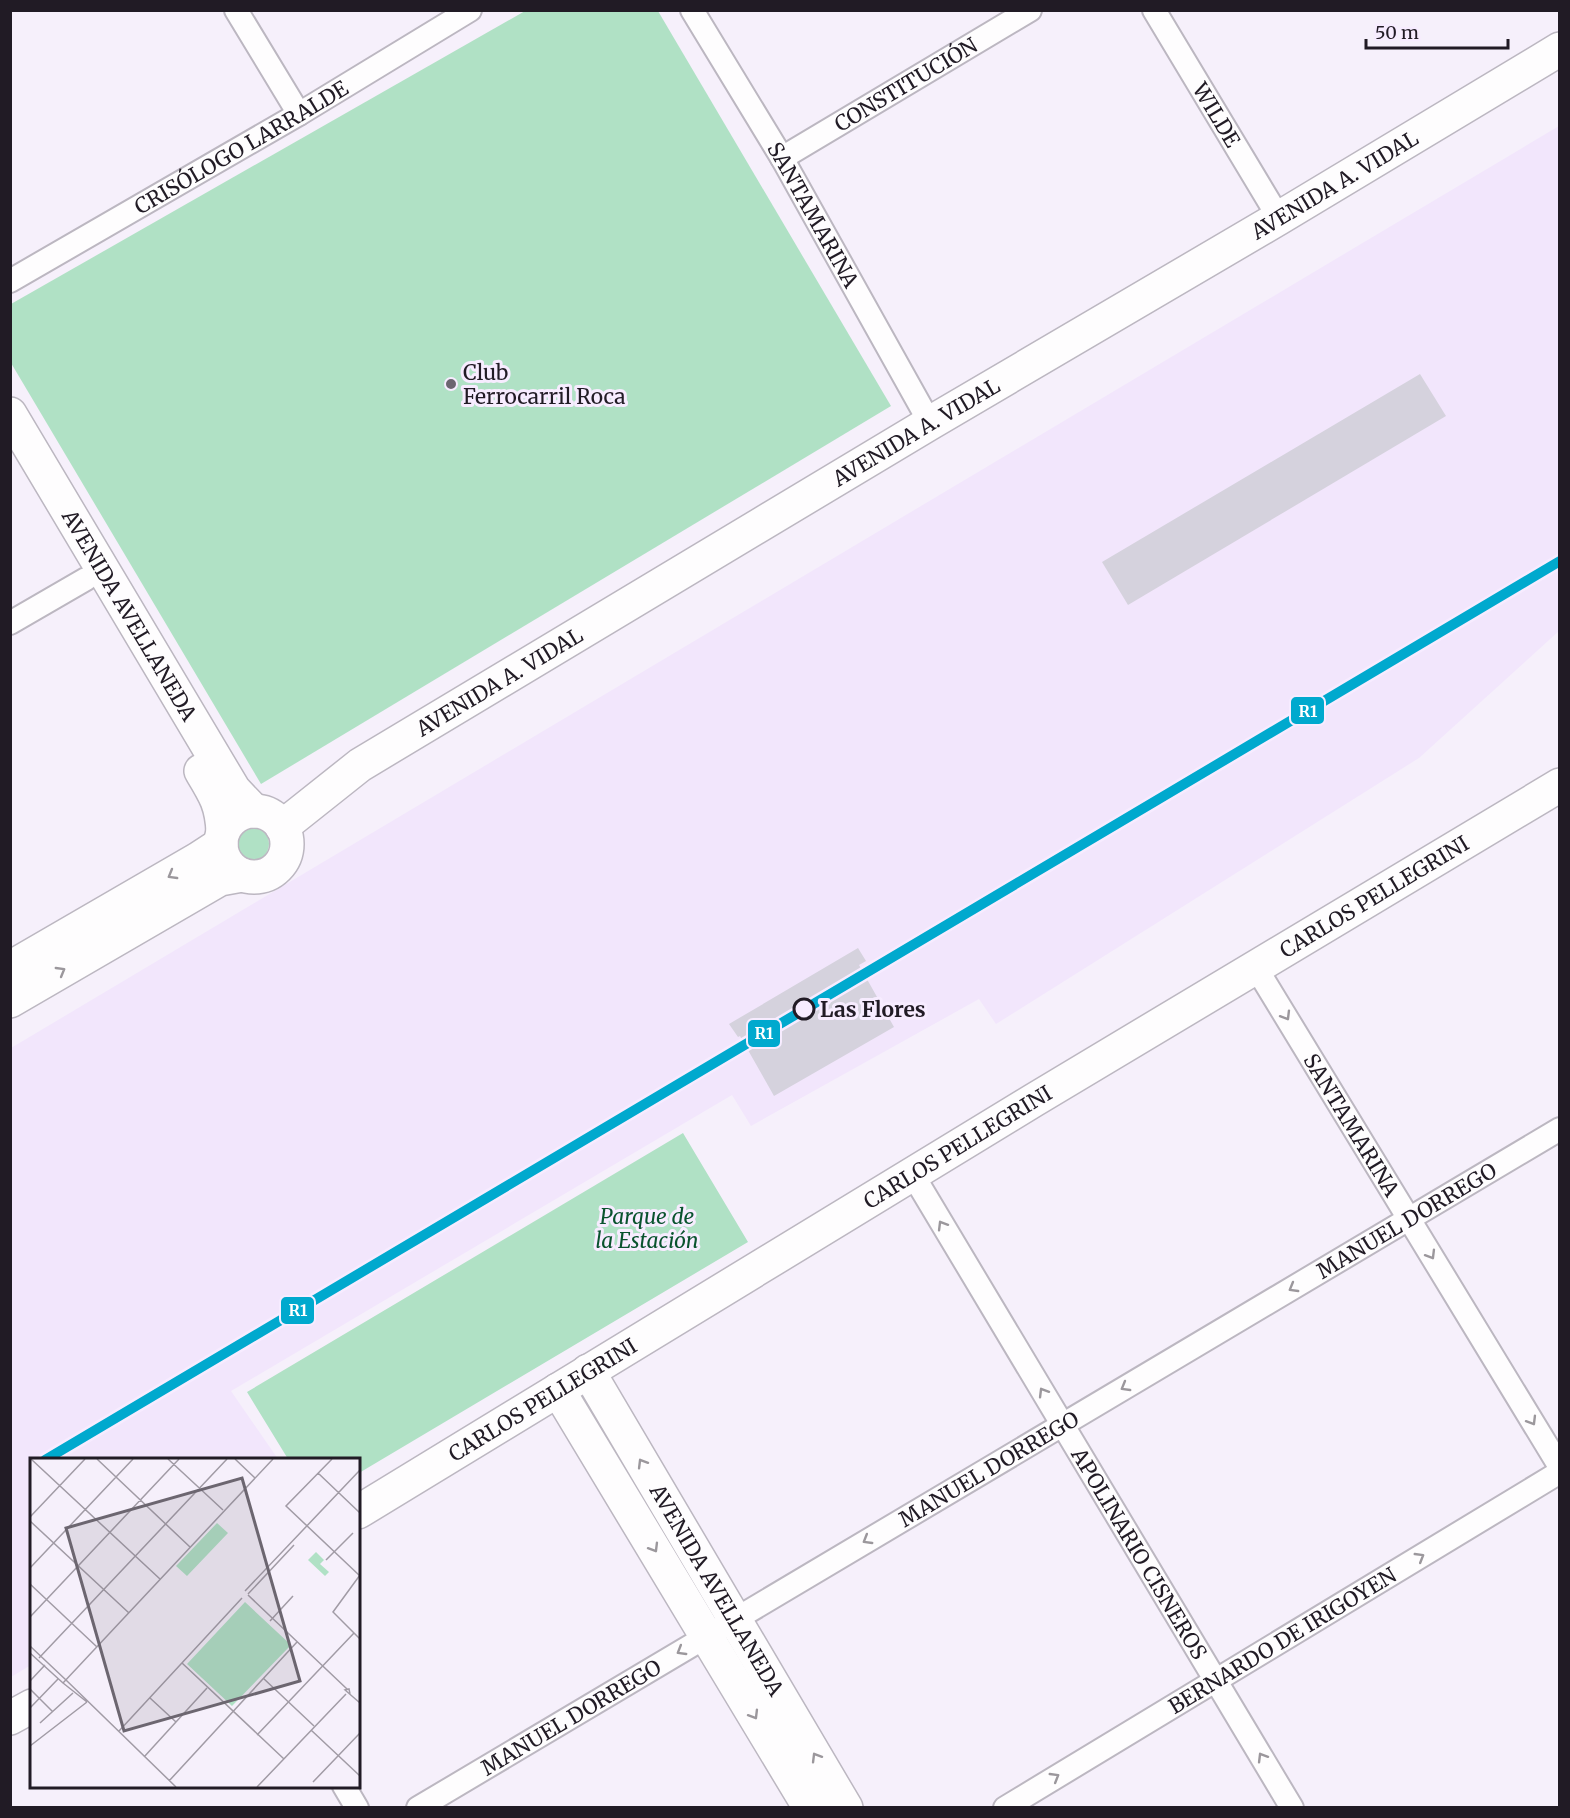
<svg xmlns="http://www.w3.org/2000/svg" width="1570" height="1818" viewBox="0 0 1570 1818" font-family="Merriweather,serif">
<style>
.built{fill:#f2e6fc}
.green{fill:#b0e1c5}
.building{fill:#d5d2dd}
.lines{fill:none;stroke-linecap:round;stroke-linejoin:round}
.street-casing{stroke:#bcb7c1;stroke-width:26}
.secondary-casing{stroke:#bcb7c1;stroke-width:36}
.street{stroke:#fefdfe;stroke-width:22}
.secondary{stroke:#fefdfe;stroke-width:33}
.rail-1-casing{stroke:#f7ecff;stroke-width:15}
.rail-1{stroke:#00a9ce;stroke-width:10}
.oneway{stroke:#9b979c}
.poi-dot{fill:#6c6670;stroke:#f7ecff;stroke-width:2}
.stop-dot{fill:#f7ecff;stroke:#211b25;stroke-width:3}
.labels{text-anchor:middle;dominant-baseline:central;stroke-width:6;stroke-linejoin:round;paint-order:stroke}
.street-label{font-size:21px;fill:#211b25;stroke:#f7ecff}
.poi-label{font-size:21px;fill:#211b25;stroke:#f7ecff;text-anchor:start}
.stop-label{font-size:21px;font-weight:bold;fill:#211b25;stroke:#f7ecff;text-anchor:start}
.park-label{font-size:21px;font-style:italic;fill:#09532e;stroke:#f7ecff}
.inset-road{fill:none;stroke:#a19ba5;stroke-width:1.5}
.view{fill:#6c6670;fill-opacity:0.15;stroke:#6c6670;stroke-width:3}
.inset-edge{fill:none;stroke:#211b25;stroke-width:3}
.line-badge{stroke:#f7ecff;stroke-width:2}
.badge-label{font-size:16px;text-anchor:middle;font-weight:bold;fill:#fff}
</style>
<rect width="100%" height="100%" fill="#f6f0fb"/>
<path class="built" d="M1559 126V631L1419 758 996 1024 979 999 751 1126 732 1095 231 1391 278 1459 32 1460 31 1665 11 1677V1048Z"/>
<g class="green">
<path d="M525 11H658L891 406 261 784 11 363V304Z"/>
<circle cx="252" cy="844" r="17"/>
<path d="M683 1133 748 1242 359 1473 358 1460 288 1459 247 1392Z"/>
</g>
<g class="building">
<path d="M1420 374 1446 416 1128 605 1102 562Z"/>
<path d="M858 948 866 961 859 965 894 1027 774 1096 740 1036 738 1037 729 1024Z"/>
</g>
<g class="lines">
<g class="street-casing">
<g id="street">
<path d="M236 10 299 114"/>
<path id="s1" d="M692 10 782 158 930 423"/>
<path id="s2" d="M1154 10 1279 218"/>
<path id="s3" d="M782 158 1030 10"/>
<path id="s4" d="M10 281 299 114 470 10"/>
<path d="M10 623 86 579"/>
<path id="s5" d="M1255 966 1560 1467"/>
<path id="s6" d="M913 1175 1292 1808"/>
<path d="M344 1786 357 1808"/>
<path id="s7" d="M418 1808 1560 1129"/>
<path id="s8" d="M1005 1808 1560 1472"/>
</g>
</g>
<g class="secondary-casing">
<g id="secondary">
<path id="s9" d="M10 414 234 790 254 811"/>
<path d="M201 771C215 794 222 805 223 832"/>
<circle cx="254" cy="844" r="33"/>
<path id="s10" d="M282 827 360 765 930 423 1279 218 1560 49"/>
<path d="M10 968 198 859 221 844"/>
<path d="M10 1001 220 879 242 875"/>
<path id="s11" d="M588 1371 846 1808"/>
<path d="M558 1390 810 1808"/>
<path id="s12" d="M358 1512 1034 1100 1560 785"/>
<path d="M10 1718 32 1706"/>
</g>
</g>
<use href="#street" class="street"/>
<use href="#secondary" class="secondary"/>
<g class="rail-1-casing">
<path id="rail-1" d="M45 1460 1560 561"/>
</g>
<use href="#rail-1" class="rail-1"/>
</g>
<defs><path id="oneway-chevron" d="M-2-3.5L2.5 0L-2 3.5" fill="none" stroke-width="1.6" stroke-linecap="round" stroke-linejoin="round" transform="scale(1.5)"/></defs>
<g class="oneway">
<use href="#oneway-chevron" transform="translate(172 875) rotate(150)"/>
<use href="#oneway-chevron" transform="translate(61 971) rotate(-30)"/>
<use href="#oneway-chevron" transform="translate(1286 1016) rotate(59)"/>
<use href="#oneway-chevron" transform="translate(942 1225) rotate(-121)"/>
<use href="#oneway-chevron" transform="translate(1431 1255) rotate(59)"/>
<use href="#oneway-chevron" transform="translate(1293 1288) rotate(150)"/>
<use href="#oneway-chevron" transform="translate(1125 1387) rotate(150)"/>
<use href="#oneway-chevron" transform="translate(1043 1392) rotate(-121)"/>
<use href="#oneway-chevron" transform="translate(1532 1421) rotate(59)"/>
<use href="#oneway-chevron" transform="translate(642 1463) rotate(-121)"/>
<use href="#oneway-chevron" transform="translate(867 1540) rotate(149)"/>
<use href="#oneway-chevron" transform="translate(654 1548) rotate(59)"/>
<use href="#oneway-chevron" transform="translate(1420 1557) rotate(-31)"/>
<use href="#oneway-chevron" transform="translate(681 1651) rotate(149)"/>
<use href="#oneway-chevron" transform="translate(754 1715) rotate(59)"/>
<use href="#oneway-chevron" transform="translate(816 1757) rotate(-121)"/>
<use href="#oneway-chevron" transform="translate(1262 1757) rotate(-121)"/>
<use href="#oneway-chevron" transform="translate(1055 1777) rotate(-31)"/>
</g>
<circle class="poi-dot" cx="451" cy="384" r="6"/>
<circle class="stop-dot" cx="804" cy="1009" r="10"/>
<g class="labels">
<g class="street-label">
<text stroke="none"><textPath href="#s3" startOffset="144">CONSTITUCIÓN</textPath></text>
<text stroke="none"><textPath href="#s2" startOffset="122">WILDE</textPath></text>
<text stroke="none"><textPath href="#s4" startOffset="267">CRISÓLOGO LARRALDE</textPath></text>
<text stroke="none"><textPath href="#s10" startOffset="1234">AVENIDA A. VIDAL</textPath></text>
<text stroke="none"><textPath href="#s1" startOffset="238">SANTAMARINA</textPath></text>
<text stroke="none"><textPath href="#s10" startOffset="748">AVENIDA A. VIDAL</textPath></text>
<text stroke="none"><textPath href="#s9" startOffset="234">AVENIDA AVELLANEDA</textPath></text>
<text stroke="none"><textPath href="#s10" startOffset="262">AVENIDA A. VIDAL</textPath></text>
<text stroke="none"><textPath href="#s12" startOffset="1188">CARLOS PELLEGRINI</textPath></text>
<text stroke="none"><textPath href="#s5" startOffset="186">SANTAMARINA</textPath></text>
<text stroke="none"><textPath href="#s12" startOffset="702">CARLOS PELLEGRINI</textPath></text>
<text stroke="none"><textPath href="#s7" startOffset="1150">MANUEL DORREGO</textPath></text>
<text stroke="none"><textPath href="#s12" startOffset="216">CARLOS PELLEGRINI</textPath></text>
<text stroke="none"><textPath href="#s7" startOffset="664">MANUEL DORREGO</textPath></text>
<text stroke="none"><textPath href="#s6" startOffset="441">APOLINARIO CISNEROS</textPath></text>
<text stroke="none"><textPath href="#s11" startOffset="254">AVENIDA AVELLANEDA</textPath></text>
<text stroke="none"><textPath href="#s8" startOffset="324">BERNARDO DE IRIGOYEN</textPath></text>
<text stroke="none"><textPath href="#s7" startOffset="178">MANUEL DORREGO</textPath></text>
</g>
<g class="poi-label">
<text x="463" y="372">Club<tspan x="463" dy="24">Ferrocarril Roca</tspan></text>
</g>
<g class="stop-label">
<text x="820" y="1009">Las Flores</text>
</g>
<g class="park-label">
<text x="647" y="1216">Parque de<tspan x="647" dy="24">la Estación</tspan></text>
</g>
</g>
<g transform="translate(30 1458)">
<rect width="330" height="330" fill="#f6f0fb"/>
<path d="M187 65 198 75 157 118 146 108ZM286 94 294 102 290 106 299 114 295 118 278 102ZM215 144 261 187 202 248 157 206Z" fill="#b0e1c5"/>
<path class="inset-road" d="M1 1 130 121M67 1 160 89M138 1 193 52M205 1 225 20M302 1 256 48 330 118M288 15 330 55M0 59 55 1M0 63 99 155M296 102 323 75M0 110 103 1M330 117 303 154 330 181M0 126 67 189M215 133 330 12M218 136 264 87M218 137 317 231M0 159 149 1M240 163 263 138M0 188 36 222M0 195 33 225 243 1M9 200 197 1M152 205 254 301M233 220 284 268M36 222 146 329M0 223 15 207M33 225 57 244M0 231 23 254M320 236 319 231 315 232 330 245M120 240 146 264M0 250 28 221M10 265 43 235M281 272 330 318M89 273 212 140M227 277 324 175M0 288 57 244M114 299 177 230M139 323 267 184M283 324 330 275M227 329 316 236"/>
<path class="view" d="M212 20 270 223 94 273 36 70Z"/>
<rect width="330" height="330" class="inset-edge"/>
</g>
<g class="line-badge">
<rect x="1290" y="696" width="35" height="29" rx="6" fill="#00a9ce"/>
<rect x="747" y="1019" width="34" height="29" rx="6" fill="#00a9ce"/>
<rect x="280" y="1296" width="35" height="29" rx="6" fill="#00a9ce"/>
</g>
<g class="badge-label">
<text x="1308" y="717">R1</text>
<text x="764" y="1039">R1</text>
<text x="298" y="1316">R1</text>
</g>
<rect width="1570" height="1818" fill="none" stroke="#211b25" stroke-width="24"/>
<path d="M1366 39v9h142v-9" fill="none" stroke="#211b25" stroke-width="3"/>
<text x="1375" y="39" font-size="18" fill="#211b25" stroke="#f7ecff" stroke-width="4.5" paint-order="stroke">50 m</text>
</svg>
